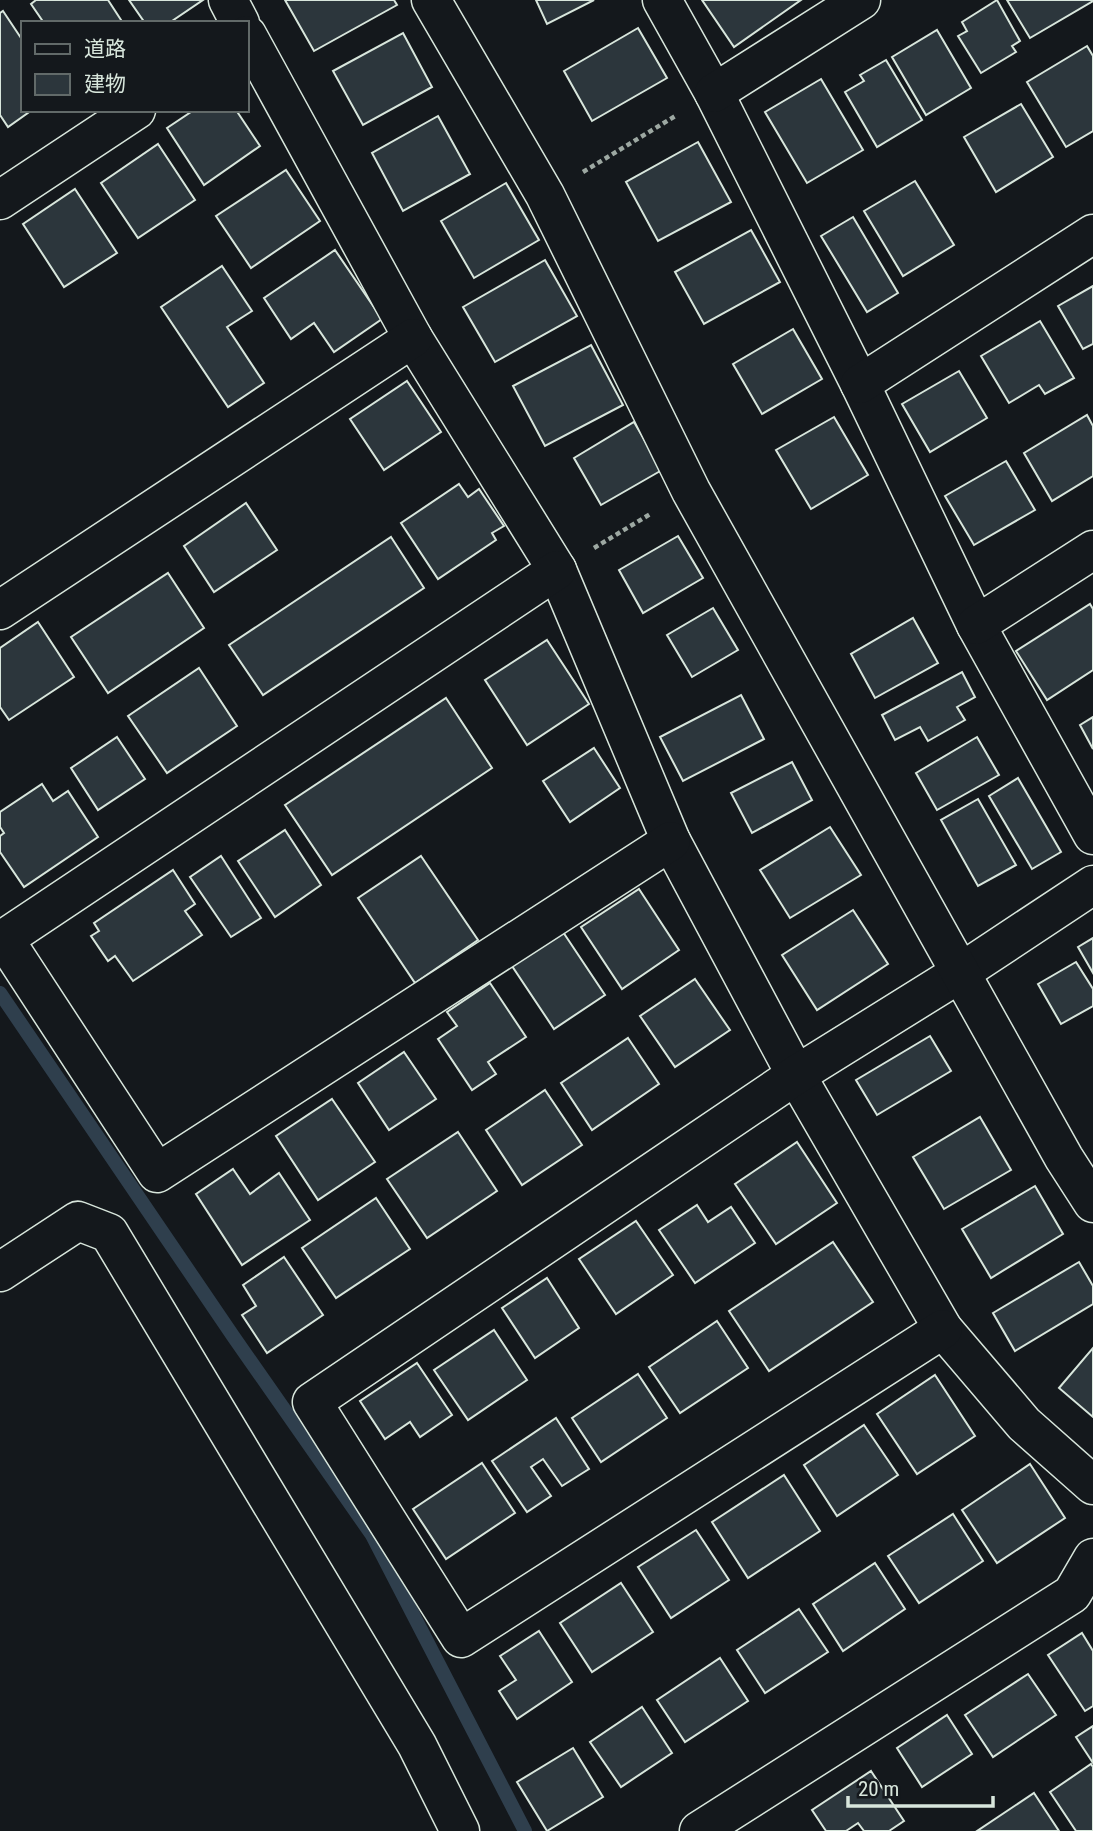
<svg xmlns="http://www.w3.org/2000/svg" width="1093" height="1831" viewBox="0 0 1093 1831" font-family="'Roboto Condensed','Noto Sans JP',sans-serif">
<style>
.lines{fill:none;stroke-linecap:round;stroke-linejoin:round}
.stream{stroke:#2f3f4d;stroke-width:14}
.building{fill:#2c363c;stroke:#d8e6dc;stroke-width:2}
.minor-casing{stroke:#d8e6dc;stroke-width:41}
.tertiary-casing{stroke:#d8e6dc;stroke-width:41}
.path{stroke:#9da8a2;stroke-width:4.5;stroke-dasharray:5 3.5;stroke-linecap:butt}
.minor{stroke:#14181c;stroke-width:38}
.tertiary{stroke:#14181c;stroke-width:38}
</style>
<rect width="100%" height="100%" fill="#14181c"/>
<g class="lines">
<path class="stream" d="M0 993 233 1336 372 1535 525 1831"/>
</g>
<g class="building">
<path d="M36 0H108L123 23H44L31 4Z"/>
<path d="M129 0H203L169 23H145Z"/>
<path d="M285 0H394L397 5 314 51Z"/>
<path d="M536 0H594L547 24Z"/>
<path d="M702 0H801L734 47Z"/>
<path d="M997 0 1020 41 1012 46 1016 52 981 73 958 36 967 31 962 22Z"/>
<path d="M1007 0H1093V1L1030 38Z"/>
<path d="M3 11 23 41V110H32L8 127 0 115V13Z"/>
<path d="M638 28 667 78 592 121 564 71Z"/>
<path d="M937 30 971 88 926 115 892 57Z"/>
<path d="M403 33 432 87 363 125 333 71Z"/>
<path d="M1087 46 1093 56V131L1066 147 1027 82Z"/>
<path d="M886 60 922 120 877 147 845 92 864 81 860 75Z"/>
<path d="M821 79 863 150 807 183 765 112Z"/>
<path d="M1021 104 1053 157 996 192 964 137Z"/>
<path d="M194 110H236L260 146 204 185 167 128Z"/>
<path d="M438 116 470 174 403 211 372 153Z"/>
<path d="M698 142 731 202 658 241 626 182Z"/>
<path d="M158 144 195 200 138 238 101 183Z"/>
<path d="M286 170 320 221 251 268 216 216Z"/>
<path d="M915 181 954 245 903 276 864 211Z"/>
<path d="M506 183 539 240 474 278 441 221Z"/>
<path d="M75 189 117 253 64 287 23 224Z"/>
<path d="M853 217 898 293 867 312 821 236Z"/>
<path d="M751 230 780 282 704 324 675 272Z"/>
<path d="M335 250 382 319 334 352 314 323 291 339 264 298Z"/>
<path d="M545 260 577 316 495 362 463 307Z"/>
<path d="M222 266 252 311 227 327 264 383 228 407 161 307Z"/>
<path d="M1093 286V344L1083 349 1058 306Z"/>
<path d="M1040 321 1074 378 1045 394 1039 385 1009 403 981 356Z"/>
<path d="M793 329 822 379 762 414 733 364Z"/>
<path d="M591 345 623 405 545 446 513 386Z"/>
<path d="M959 371 987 418 930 452 902 404Z"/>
<path d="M407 381 441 432 384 470 350 419Z"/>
<path d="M1087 415 1093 426V476L1052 501 1024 453Z"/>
<path d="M834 417 868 475 811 509 776 450Z"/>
<path d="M634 422 662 470 601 505 574 458Z"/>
<path d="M1006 461 1035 510 974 545 945 496Z"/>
<path d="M459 484 468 497 479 489 504 526 492 533 496 540 438 579 401 523Z"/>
<path d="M246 503 277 550 214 592 184 546Z"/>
<path d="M678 536 703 578 643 613 619 570Z"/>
<path d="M391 537 424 588 263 695 229 645Z"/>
<path d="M168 573 204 628 108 693 71 637Z"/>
<path d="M1090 604 1093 609V670L1047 700 1016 651Z"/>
<path d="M713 608 738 650 692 677 667 635Z"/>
<path d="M913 618 938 663 875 698 851 654Z"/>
<path d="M38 622 74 677 9 720 0 707V648Z"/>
<path d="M547 640 589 704 527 745 485 680Z"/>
<path d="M199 668 237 726 167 773 128 716Z"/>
<path d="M962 672 975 697 957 707 965 720 928 741 920 727 895 740 882 715Z"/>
<path d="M741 695 764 739 683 781 660 737Z"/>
<path d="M446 698 492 768 332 875 285 805Z"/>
<path d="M1093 717V749L1080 725Z"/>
<path d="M117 737 145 779 98 810 71 768Z"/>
<path d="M977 737 999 775 937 810 916 773Z"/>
<path d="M594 748 620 788 570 822 543 781Z"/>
<path d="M792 762 812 800 752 833 731 793Z"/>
<path d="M1018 778 1061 852 1032 869 989 796Z"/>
<path d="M42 784 53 801 68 791 98 837 24 887 0 852V836L4 833 0 827V812Z"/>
<path d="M978 799 1016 865 978 886 941 820Z"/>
<path d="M830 827 861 875 790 918 760 870Z"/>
<path d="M285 830 321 885 275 917 238 861Z"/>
<path d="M221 856 261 918 231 937 190 877Z"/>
<path d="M421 856 478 940 415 983 358 898Z"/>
<path d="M173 870 195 904 185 911 202 935 133 981 115 956 108 961 91 936 99 931 94 923Z"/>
<path d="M639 889 679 950 622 989 581 927Z"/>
<path d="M853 910 888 964 817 1010 782 955Z"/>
<path d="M563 932 605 995 554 1029 512 966Z"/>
<path d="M1093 938V973L1078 947Z"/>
<path d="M1076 962 1093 989V1006L1061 1024 1038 984Z"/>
<path d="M695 979 730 1030 675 1067 640 1016Z"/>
<path d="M490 983 526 1037 488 1062 496 1074 472 1090 438 1039 457 1026 447 1012Z"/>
<path d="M930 1036 951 1071 877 1115 856 1080Z"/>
<path d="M628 1038 659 1084 592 1130 561 1083Z"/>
<path d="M404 1052 436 1099 389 1130 358 1083Z"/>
<path d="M545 1090 582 1145 522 1185 486 1130Z"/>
<path d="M332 1099 375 1162 318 1200 276 1136Z"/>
<path d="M980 1117 1011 1170 944 1209 913 1157Z"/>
<path d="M458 1132 497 1191 427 1238 387 1179Z"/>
<path d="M797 1142 837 1203 776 1244 735 1184Z"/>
<path d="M233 1169 250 1194 279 1173 310 1220 242 1265 196 1194Z"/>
<path d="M1035 1186 1063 1234 991 1278 962 1229Z"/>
<path d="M376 1198 410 1249 336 1298 302 1248Z"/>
<path d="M697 1205 708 1222 731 1207 755 1243 695 1283 659 1230Z"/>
<path d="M636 1221 673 1275 616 1314 579 1259Z"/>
<path d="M833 1242 873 1302 769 1371 729 1311Z"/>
<path d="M284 1257 323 1315 267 1353 242 1315 256 1306 243 1285Z"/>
<path d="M1079 1262 1093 1286V1304L1015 1351 993 1313Z"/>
<path d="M547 1278 579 1328 535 1358 502 1308Z"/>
<path d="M717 1321 748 1368 680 1413 649 1367Z"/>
<path d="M494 1330 527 1380 468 1420 434 1370Z"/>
<path d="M1093 1348V1417L1059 1388Z"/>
<path d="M417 1363 452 1415 420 1437 410 1422 385 1439 360 1401Z"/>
<path d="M638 1374 667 1418 601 1462 572 1418Z"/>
<path d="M935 1375 975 1436 917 1474 877 1414Z"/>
<path d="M556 1418 589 1469 562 1486 543 1459 531 1467 551 1496 527 1512 492 1461Z"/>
<path d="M864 1425 898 1475 837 1516 804 1465Z"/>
<path d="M482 1463 515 1513 446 1559 413 1509Z"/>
<path d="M1030 1464 1065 1518 997 1563 962 1510Z"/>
<path d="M784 1475 820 1531 748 1578 712 1522Z"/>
<path d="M953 1514 983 1561 919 1603 888 1556Z"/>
<path d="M696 1530 729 1580 671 1618 638 1567Z"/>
<path d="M875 1563 905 1609 843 1651 813 1604Z"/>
<path d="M621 1583 653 1632 592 1672 560 1623Z"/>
<path d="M799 1609 828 1652 765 1693 737 1650Z"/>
<path d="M539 1631 572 1682 517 1719 499 1691 516 1680 500 1656Z"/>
<path d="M1082 1633 1093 1651V1706L1085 1711 1048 1655Z"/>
<path d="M720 1658 748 1701 685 1742 657 1700Z"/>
<path d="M1028 1674 1056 1715 993 1757 965 1715Z"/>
<path d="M642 1707 672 1753 621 1787 590 1742Z"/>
<path d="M947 1715 972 1754 922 1787 897 1748Z"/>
<path d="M1093 1726V1763L1076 1737Z"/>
<path d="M573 1748 603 1797 547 1831 517 1782Z"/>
<path d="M1091 1764 1093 1767V1831H1076L1050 1792Z"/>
<path d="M871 1771 904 1821 889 1831H864L858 1823 846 1831H826L812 1810Z"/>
<path d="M1034 1793 1059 1831H977Z"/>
</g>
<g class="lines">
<g class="minor-casing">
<g id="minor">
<path d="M228 0 240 23"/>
<path d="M662 0 714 93 860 384 976 625 1093 835"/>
<path d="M247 35 413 338 557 570 671 841 796 1075 943 1329 1024 1424 1093 1485"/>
<path d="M714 93 861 0"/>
<path d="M0 200 136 110"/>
<path d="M860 384 1093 234"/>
<path d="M557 570 4 939 157 1173 671 841"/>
<path d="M0 610 413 338"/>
<path d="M976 625 1093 550"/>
<path d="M0 1272 78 1221 109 1233 417 1745 460 1831"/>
<path d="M943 1329 461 1638 312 1402 796 1075 960 973 1093 885"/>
<path d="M699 1831 1072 1594 1093 1558"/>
</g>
</g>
<g class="tertiary-casing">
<path id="tertiary" d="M431 0 545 195 691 491 1064 1158 1093 1203"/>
</g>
<g class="path">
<path d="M583 172 677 115"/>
<path d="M594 548 652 513"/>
</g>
<use href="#minor" class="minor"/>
<use href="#tertiary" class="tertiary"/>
</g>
<rect x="21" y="21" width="228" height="91" fill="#14181c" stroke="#626a69" stroke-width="2"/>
<rect x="35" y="44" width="35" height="10" fill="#14181c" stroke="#626a69" stroke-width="2"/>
<text x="84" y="56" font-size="21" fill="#d8e6dc">道路</text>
<rect x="35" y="74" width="35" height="21" fill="#2c363c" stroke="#626a69" stroke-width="2"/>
<text x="84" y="91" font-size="21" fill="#d8e6dc">建物</text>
<path d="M848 1796v10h145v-10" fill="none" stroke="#d8e6dc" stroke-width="3.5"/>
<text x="858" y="1796" font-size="21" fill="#d8e6dc" stroke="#14181c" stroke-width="5" paint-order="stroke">20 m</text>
</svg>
